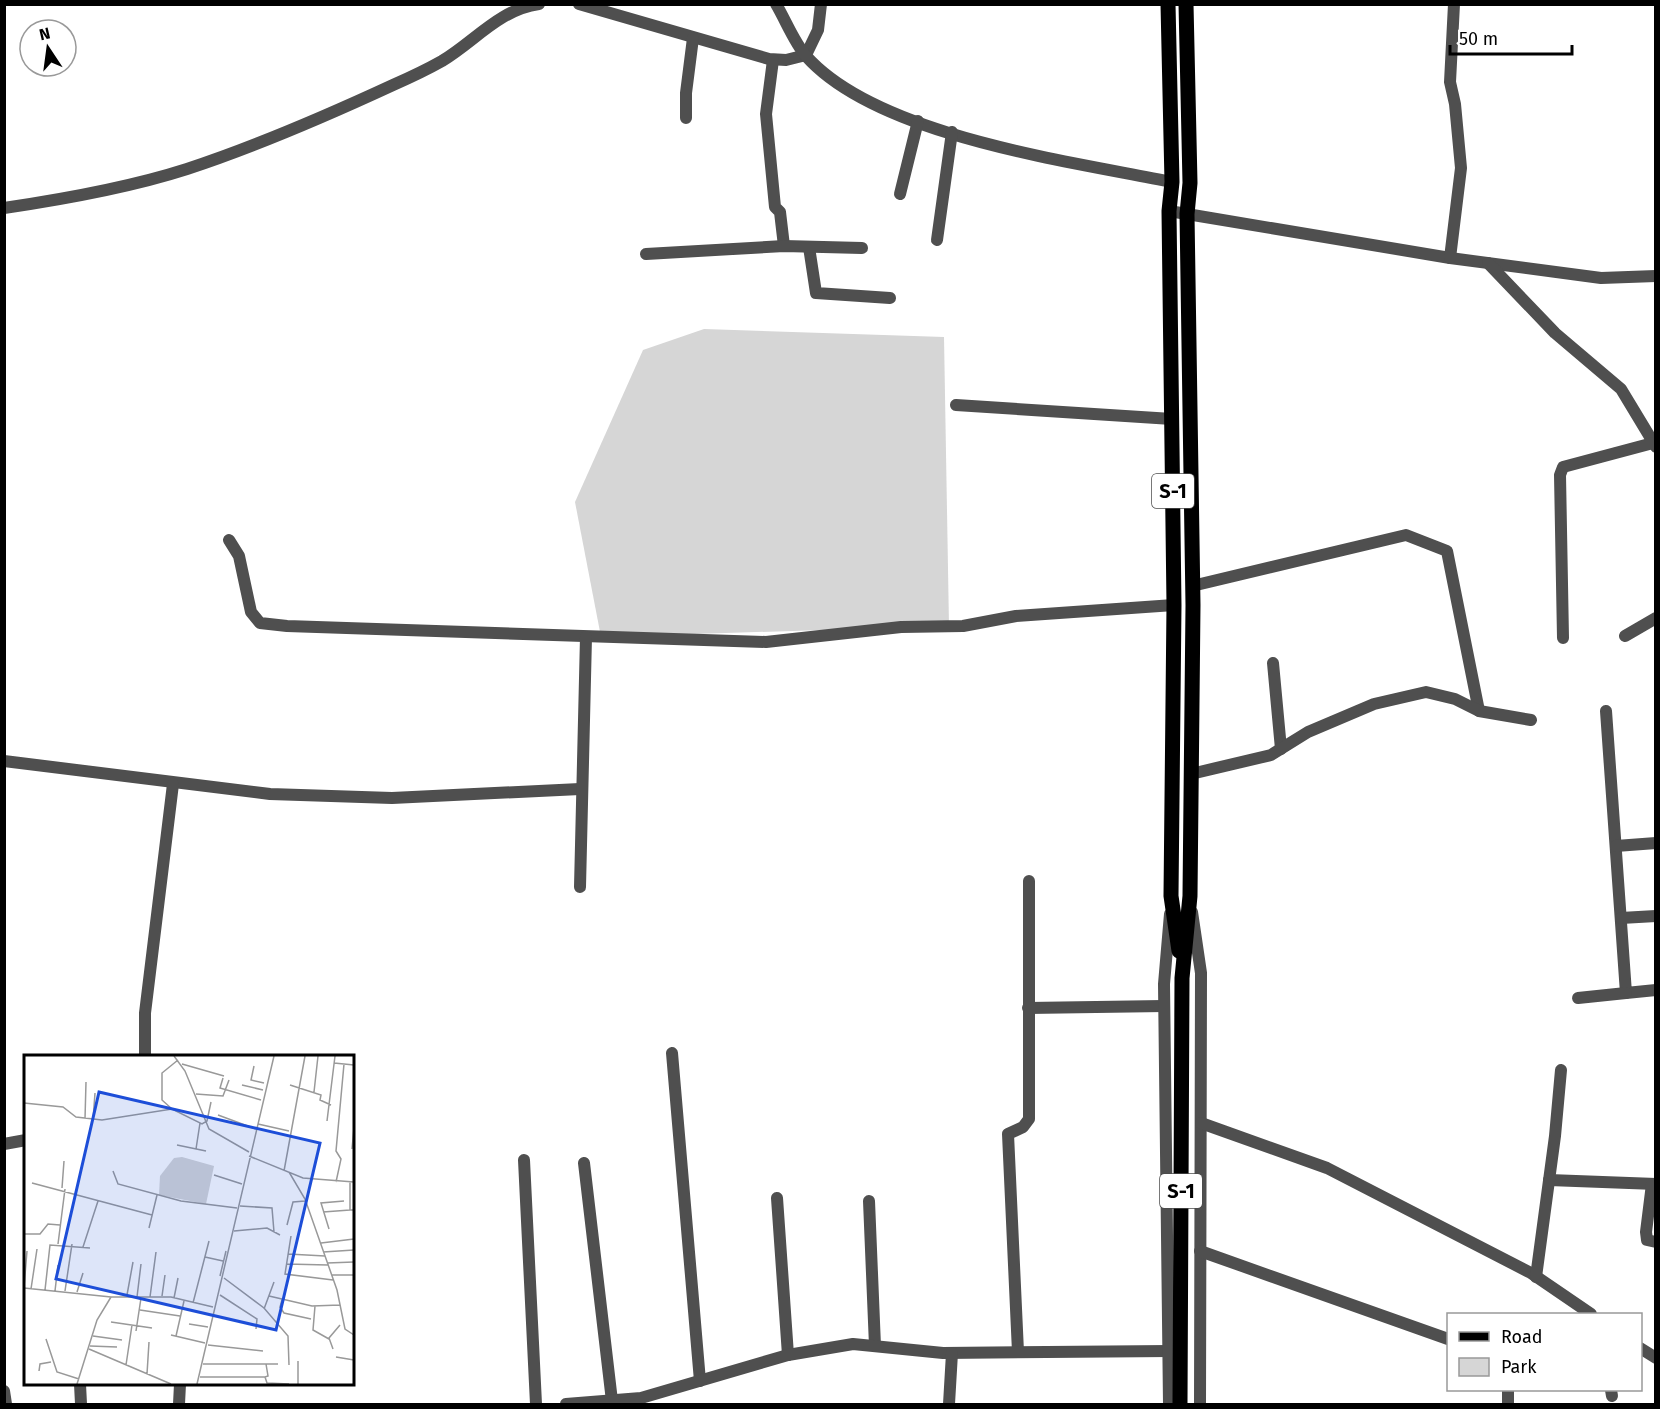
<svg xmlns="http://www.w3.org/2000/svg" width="1660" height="1409" viewBox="0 0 1660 1409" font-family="'Fira Sans',sans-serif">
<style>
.green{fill:#d6d6d6}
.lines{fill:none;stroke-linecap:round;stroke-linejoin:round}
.street{stroke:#4f4f4f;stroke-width:12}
.primary{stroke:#000;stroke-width:15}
.labels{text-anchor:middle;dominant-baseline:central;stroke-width:6;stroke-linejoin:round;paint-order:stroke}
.shield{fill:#fff;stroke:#4c4c4c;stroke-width:1.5}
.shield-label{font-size:20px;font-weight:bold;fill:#000}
.inset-road{fill:none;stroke:#999;stroke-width:1.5}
.view{fill:#1d4ed8;fill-opacity:0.15;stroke:#1d4ed8;stroke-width:3}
.inset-edge{fill:none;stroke:#000;stroke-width:3}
</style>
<rect width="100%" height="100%" fill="#fff"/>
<path class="green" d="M704 329 944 337 949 626 601 637 575 502 643 350Z"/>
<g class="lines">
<g class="street">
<path d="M579 4 769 59 786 60 806 55 818 30 821 4"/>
<path d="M776 4C786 21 794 42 806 56 877 136 1069 161 1172 182"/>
<path d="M773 60 766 114 775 207 780 212 784 246"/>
<path d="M686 118V93L693 38"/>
<path d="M900 194 918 121"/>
<path d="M4 208C65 199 128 188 187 169 257 146 326 116 393 85 409 78 426 70 442 61 474 42 500 9 539 4"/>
<path d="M1169 211 1450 258 1601 278 1656 276"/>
<path d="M937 240 952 132"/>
<path d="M809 247 816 293 890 298"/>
<path d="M646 254 784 246 862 248"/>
<path d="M1450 258 1461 168 1455 104 1450 82 1454 4"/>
<path d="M1488 263 1555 333 1621 389 1656 447"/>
<path d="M956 405 1172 419"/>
<path d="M229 540 239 556 251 612 260 623 287 626 766 642 901 627 963 626 1016 616 1174 605"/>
<path d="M1192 586 1406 535 1447 551 1479 711"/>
<path d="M1625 636 1656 618"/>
<path d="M1563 638 1560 475 1563 467 1653 443"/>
<path d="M1273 663 1281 749"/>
<path d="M1606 711 1626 993 1656 990"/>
<path d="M4 761 270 794 392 798 580 789"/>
<path d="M1191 774 1271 755 1308 732 1374 704 1426 692 1455 699 1479 711 1531 720"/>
<path d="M1616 846 1656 843"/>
<path d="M580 887 586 637"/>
<path d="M1192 912 1201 973 1200 1404"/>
<path d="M1621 918 1656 916"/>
<path d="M1578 998 1626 993"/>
<path d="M1028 1008 1164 1006"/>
<path d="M672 1053 700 1381"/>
<path d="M145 1056V1013L173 784"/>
<path d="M1201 1123 1327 1168 1531 1273 1591 1314"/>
<path d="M4 1144 26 1140"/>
<path d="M524 1160 536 1404"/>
<path d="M584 1163 612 1401"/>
<path d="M1549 1180 1656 1184"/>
<path d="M1652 1184 1646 1232 1647 1240 1656 1242"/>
<path d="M777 1198 788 1355"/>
<path d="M869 1201 875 1346"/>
<path d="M1200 1251 1448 1339"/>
<path d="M1536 1277 1555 1136 1561 1070"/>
<path d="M1640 1348 1656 1358"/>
<path d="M1018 1352 1008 1134 1023 1127 1029 1119V881"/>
<path d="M80 1384 81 1404"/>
<path d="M1611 1390 1612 1396"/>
<path d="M4 1391 6 1404"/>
<path d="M179 1404 180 1384"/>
<path d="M566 1404 641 1398 788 1355 853 1344 943 1353 1170 1351"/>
<path d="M949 1404 952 1353"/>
<path d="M1169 1404 1164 984 1170 914"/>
<path d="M1508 1404V1390"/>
</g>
<g class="primary">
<path d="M1168 4 1172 182 1169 211 1174 605 1171 896 1179 951"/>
<path d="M1180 1404 1182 978 1190 896 1193 605 1187 214 1190 183 1186 4"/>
</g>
</g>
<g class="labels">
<g class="shield">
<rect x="1152" y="474" width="42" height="34" rx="4.5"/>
<rect x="1160" y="1174" width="42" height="34" rx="4.5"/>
</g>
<g class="shield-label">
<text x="1173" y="491">S-1</text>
<text x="1181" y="1191">S-1</text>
</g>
</g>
<g transform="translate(24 1055)">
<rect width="330" height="330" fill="#fff"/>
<path d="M158 102 190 111 182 149 135 140 136 121 150 103Z" fill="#d6d6d6"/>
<path class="inset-road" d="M150 1 161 16 185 74 225 97M310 8 330 10M158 9 200 21M230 11 227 25 240 28M199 23 196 33 237 45M218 30 239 35M266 30 297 40 296 45 307 50M290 37 294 1M172 39 199 41 205 25M0 48 39 52 52 62 78 65 148 54 178 69 183 66 187 47M148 54 138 45V18L154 5M194 60 232 74M61 64 62 27M69 65 71 38M303 66 311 1M234 69 265 76M153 90 182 96M172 94 176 68M328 94 330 73M225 101 279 123 330 127M89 116 94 129 157 146 213 153M260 116 281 1M265 117 281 144 313 235 321 274 330 280M190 120 218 129M312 127 317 104 312 96 320 9M326 127V155H330M8 128 128 160M38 133 40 106M216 151 248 153 250 177M299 157 326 155M263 170 269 147 281 146M125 173 133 140M305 174 297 148 320 146M210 176 243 173 256 180M0 179H16L24 169 36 170M267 181 261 219 309 225M297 188 330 184M34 189 41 134M59 192 74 146M299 197 330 195M264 199 301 201M181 202 199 206M303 208 330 207M262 209 304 210M308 220H330M196 221 202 196M200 223 240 253 264 281 265 310M0 232 3 196M0 233 87 242H147L189 252M7 234 13 194M21 235 26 190 66 193M31 236 34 210M41 236 48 189M53 237 59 218M103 240 109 207M196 240 233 264 232 274M138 241 141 220M245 241 288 251 316 250M113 242 117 209M126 242 132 197M150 243 154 223M258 245 256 252 260 258 287 264M169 248 185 186M291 251 289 275 305 284M240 254 250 227M116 255 156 261M87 267 128 273M165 269 184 272M112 276 117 243M147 280 181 288M69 281 98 285M152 281 160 246M22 284 33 317 55 324M184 290 239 296M66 291 93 292M65 294 147 329M309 294 305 283 316 270M312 302 330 305M274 306V329M179 309H254M102 310 108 270M15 316 16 309 27 307M123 319 125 287M176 322H241L244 321 242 309M241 322 243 328 265 329M53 329 73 265 87 242M173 329 250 1"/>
<path class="view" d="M75 37 296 88 252 275 32 224Z"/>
<rect width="330" height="330" class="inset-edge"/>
</g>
<rect width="1660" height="1409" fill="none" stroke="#000000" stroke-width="12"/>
<rect x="1447" y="1313" width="195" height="78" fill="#ffffff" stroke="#999999" stroke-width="1.5"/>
<rect x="1459" y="1332" width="30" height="9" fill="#000000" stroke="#999999" stroke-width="1.5"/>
<text x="1501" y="1343" font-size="18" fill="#000000">Road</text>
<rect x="1459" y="1358" width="30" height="18" fill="#d6d6d6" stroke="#999999" stroke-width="1.5"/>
<text x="1501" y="1373" font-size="18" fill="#000000">Park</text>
<g transform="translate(48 48) rotate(347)"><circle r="28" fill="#ffffff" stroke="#999999" stroke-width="1.5"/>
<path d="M0-4.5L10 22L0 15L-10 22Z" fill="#000000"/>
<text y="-9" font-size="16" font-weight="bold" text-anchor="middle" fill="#000000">N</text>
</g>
<path d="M1450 45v9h122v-9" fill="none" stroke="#000000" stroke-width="3"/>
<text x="1459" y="45" font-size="18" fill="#000000" stroke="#ffffff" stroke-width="4.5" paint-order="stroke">50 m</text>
</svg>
